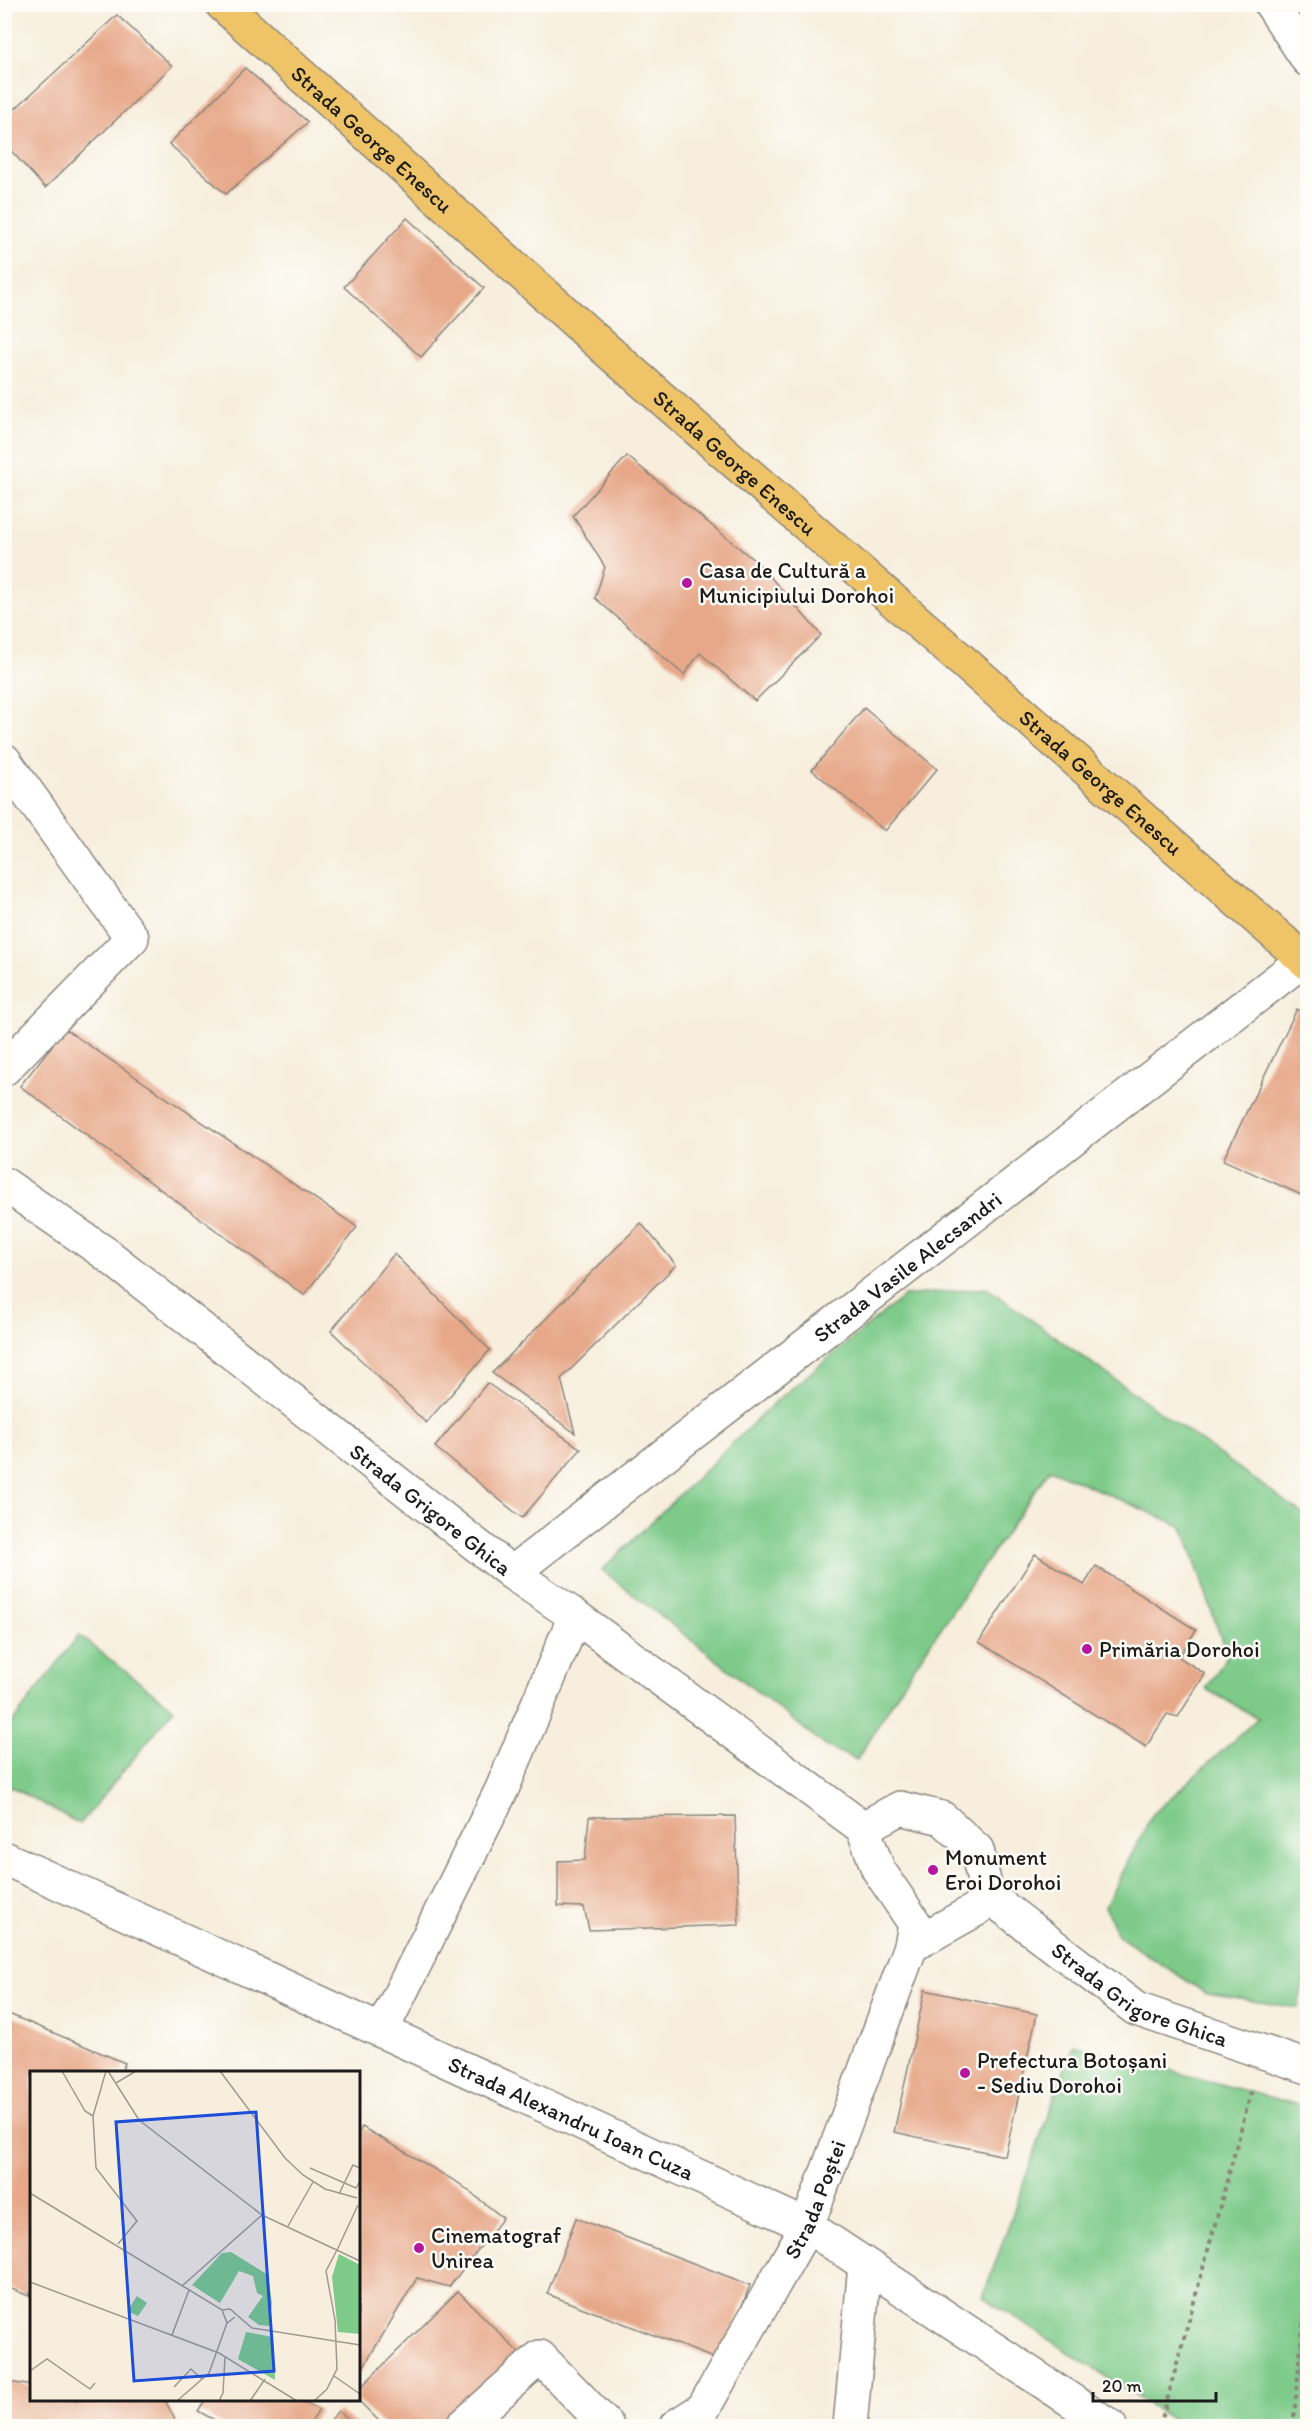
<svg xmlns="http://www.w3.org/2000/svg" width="1312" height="2431" viewBox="0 0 1312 2431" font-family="Itim,sans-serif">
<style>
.green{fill:#7dca89;stroke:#4c7352;stroke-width:1.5}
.building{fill:#e7a889}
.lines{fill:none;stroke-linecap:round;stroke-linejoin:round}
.minor-casing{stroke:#8a857c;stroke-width:36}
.major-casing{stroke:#8a857c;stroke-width:36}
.path{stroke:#8a857c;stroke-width:4;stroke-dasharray:4.5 4.5;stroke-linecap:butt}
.minor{stroke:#fff;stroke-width:33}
.major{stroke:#efc469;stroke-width:33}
.poi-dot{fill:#b5179e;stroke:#fdfcf7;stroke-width:2}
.labels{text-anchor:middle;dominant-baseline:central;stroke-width:5;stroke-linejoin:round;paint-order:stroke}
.street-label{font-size:22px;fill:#1c1c1c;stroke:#fdfcf7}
.poi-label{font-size:22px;fill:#1c1c1c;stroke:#fdfcf7;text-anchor:start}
.inset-road{fill:none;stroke:#9f9a90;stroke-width:1.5}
.view{fill:#1d4ed8;fill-opacity:0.15;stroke:#1d4ed8;stroke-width:3}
.inset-edge{fill:none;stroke:#1c1c1c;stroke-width:3}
</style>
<rect width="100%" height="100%" fill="#fdfcf7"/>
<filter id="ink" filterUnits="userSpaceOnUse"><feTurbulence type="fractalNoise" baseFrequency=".0167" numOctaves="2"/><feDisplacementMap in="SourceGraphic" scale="12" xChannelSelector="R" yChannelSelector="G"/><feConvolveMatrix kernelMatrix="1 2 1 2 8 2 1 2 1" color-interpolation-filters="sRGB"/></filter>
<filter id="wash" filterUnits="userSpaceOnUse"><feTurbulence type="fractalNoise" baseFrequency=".008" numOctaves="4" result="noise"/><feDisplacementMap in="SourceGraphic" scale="24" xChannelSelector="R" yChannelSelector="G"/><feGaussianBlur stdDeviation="1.35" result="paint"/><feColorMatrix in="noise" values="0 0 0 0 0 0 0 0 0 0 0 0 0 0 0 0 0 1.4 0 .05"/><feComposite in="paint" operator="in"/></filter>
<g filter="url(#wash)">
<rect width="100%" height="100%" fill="#f7eedd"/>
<g class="green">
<path d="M987 1288 1307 1517 1308 1957 1298 2008 1207 1994 1117 1935 1105 1906 1152 1815 1258 1718 1206 1689 1227 1656 1183 1527 1050 1469 912 1670 857 1760 826 1746 602 1570 775 1402 904 1296Z"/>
<path d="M79 1635 174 1709 80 1824 4 1783 5 1732Z"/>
<path d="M1073 2045 1307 2107V2426H1182L983 2297Z"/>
</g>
<g id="blocks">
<g class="building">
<path d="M117 15 172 66 45 188 4 143V119Z"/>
<path d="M245 68 308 122 226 194 169 144Z"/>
<path d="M407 218 484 288 421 357 344 287Z"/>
<path d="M627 456 760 565 821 635 755 701 700 653 684 675 595 598 605 567 573 516Z"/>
<path d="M864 708 937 769 885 831 812 770Z"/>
<path d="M1297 1009 1308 1015V1198L1223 1160Z"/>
<path d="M65 1029 357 1227 304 1295 20 1086Z"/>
<path d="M641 1223 676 1265 561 1379 575 1433 492 1373Z"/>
<path d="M394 1254 490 1350 426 1423 331 1331Z"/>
<path d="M487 1383 581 1449 522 1518 435 1447Z"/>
<path d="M1035 1554 1084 1585 1096 1566 1196 1630 1179 1657 1205 1674 1178 1717 1167 1714 1146 1747 979 1642Z"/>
<path d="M735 1816 739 1925 589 1930 584 1907 558 1906V1861L585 1860 589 1817Z"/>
<path d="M925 1990 1037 2014 1005 2156 894 2132Z"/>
<path d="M4 2012 125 2063 121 2072H32V2289L29 2296 4 2286Z"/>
<path d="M362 2127 460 2184 503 2218 449 2287 417 2278 358 2376V2133Z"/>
<path d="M576 2218 750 2285 721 2361 547 2294Z"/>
<path d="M458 2291 519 2353 446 2426H384L358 2400V2390Z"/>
<path d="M4 2381 32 2386V2400H165L178 2426H4Z"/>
<path d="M205 2400H301L319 2410 309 2426H225L198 2411Z"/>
<path d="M338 2411 358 2426H326Z"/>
<path d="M509 2419 516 2426H501Z"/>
</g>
</g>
</g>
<g filter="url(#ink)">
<use href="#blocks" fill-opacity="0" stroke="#8a857c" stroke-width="1.5"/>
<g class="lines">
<g class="minor-casing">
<g id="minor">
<path d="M1271 4 1308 60"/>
<path d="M4 760 132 938 4 1069"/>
<path id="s1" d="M4 1184 105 1253 512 1573 575 1616 863 1828 900 1808 942 1818 977 1850 987 1895 1136 2009 1308 2067"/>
<path id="s2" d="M512 1573 1302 961"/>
<path d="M863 1828 878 1869 915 1924 911 1946 977 1909 987 1895"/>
<path id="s3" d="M4 1858 807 2226 1110 2426"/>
<path d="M382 2030 502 1789 575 1616"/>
<path d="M463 2426 540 2357 607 2426"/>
<path id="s4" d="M676 2426 703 2409 807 2226 911 1946"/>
<path d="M850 2426 865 2265"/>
</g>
</g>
<g class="major-casing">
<g id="major">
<path id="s5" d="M222 4 610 353 1308 963"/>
</g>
</g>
<g class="path">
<path d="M1160 2426 1252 2089"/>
<path d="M1293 2426 1308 2277"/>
</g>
<use href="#minor" class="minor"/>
<use href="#major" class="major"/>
</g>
</g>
<g class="poi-dot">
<circle cx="687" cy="583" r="6"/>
<circle cx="1087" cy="1649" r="6"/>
<circle cx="933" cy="1870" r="6"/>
<circle cx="965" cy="2073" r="6"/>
<circle cx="419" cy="2248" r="6"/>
</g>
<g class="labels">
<g class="street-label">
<text stroke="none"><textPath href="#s5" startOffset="202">Strada George Enescu</textPath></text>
<text stroke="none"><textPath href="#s5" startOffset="688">Strada George Enescu</textPath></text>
<text stroke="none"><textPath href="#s5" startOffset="1174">Strada George Enescu</textPath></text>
<text stroke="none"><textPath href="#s2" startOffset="500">Strada Vasile Alecsandri</textPath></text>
<text stroke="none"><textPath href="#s1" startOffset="537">Strada Grigore Ghica</textPath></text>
<text stroke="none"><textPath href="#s1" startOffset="1437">Strada Grigore Ghica</textPath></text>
<text stroke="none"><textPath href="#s3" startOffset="624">Strada Alexandru Ioan Cuza</textPath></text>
<text stroke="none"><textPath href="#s4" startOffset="270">Strada Poștei</textPath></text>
</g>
<g class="poi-label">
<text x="699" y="570">Casa de Cultură a<tspan x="699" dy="25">Municipiului Dorohoi</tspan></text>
<text x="1099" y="1649">Primăria Dorohoi</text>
<text x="945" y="1857">Monument<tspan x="945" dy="25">Eroi Dorohoi</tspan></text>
<text x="977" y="2060">Prefectura Botoșani<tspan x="977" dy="25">- Sediu Dorohoi</tspan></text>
<text x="431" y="2235">Cinematograf<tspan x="431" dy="25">Unirea</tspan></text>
</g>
</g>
<g transform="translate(30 2071)">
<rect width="330" height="330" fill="#f7eedd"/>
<path d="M201 181 238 204 242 232 239 255 229 254 218 246 233 225 227 222 223 205 209 200 190 232 162 214 192 182ZM309 183 330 194V263L308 261 302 206ZM107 225 117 232 108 245 97 240ZM216 261 243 266 245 309 208 288Z" fill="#7dca89"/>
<path class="inset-road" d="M32 0 55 40 63 45M76 0 63 45 66 97 107 150 88 173M78 0 109 49 232 144 330 190M190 0 255 87 273 104 295 118 327 127M86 12 106 0M280 97 326 117 330 110M0 122 192 239 200 238 222 257 330 274M309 123 323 94 330 97M258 155 283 111M308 177 328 134M0 211 189 282 267 330M152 215 232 144M192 239 197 252 205 246M142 264 159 219M0 300 17 288 60 318 65 312M304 305 330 323M144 316 161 298 172 308M147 330 179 302 197 252M189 330 193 322 195 286M220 330 235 308M284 330 297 318 307 298 305 249 296 200 308 177"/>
<path class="view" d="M226 41 244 300 104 310 86 51Z"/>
<rect width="330" height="330" class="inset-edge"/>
</g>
<rect width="1312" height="2431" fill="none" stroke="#fdfcf7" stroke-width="24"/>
<path d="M1093 2392v9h123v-9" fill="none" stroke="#1c1c1c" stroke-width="3"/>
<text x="1102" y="2392" font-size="18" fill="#1c1c1c" stroke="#fdfcf7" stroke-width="4.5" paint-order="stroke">20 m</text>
</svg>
